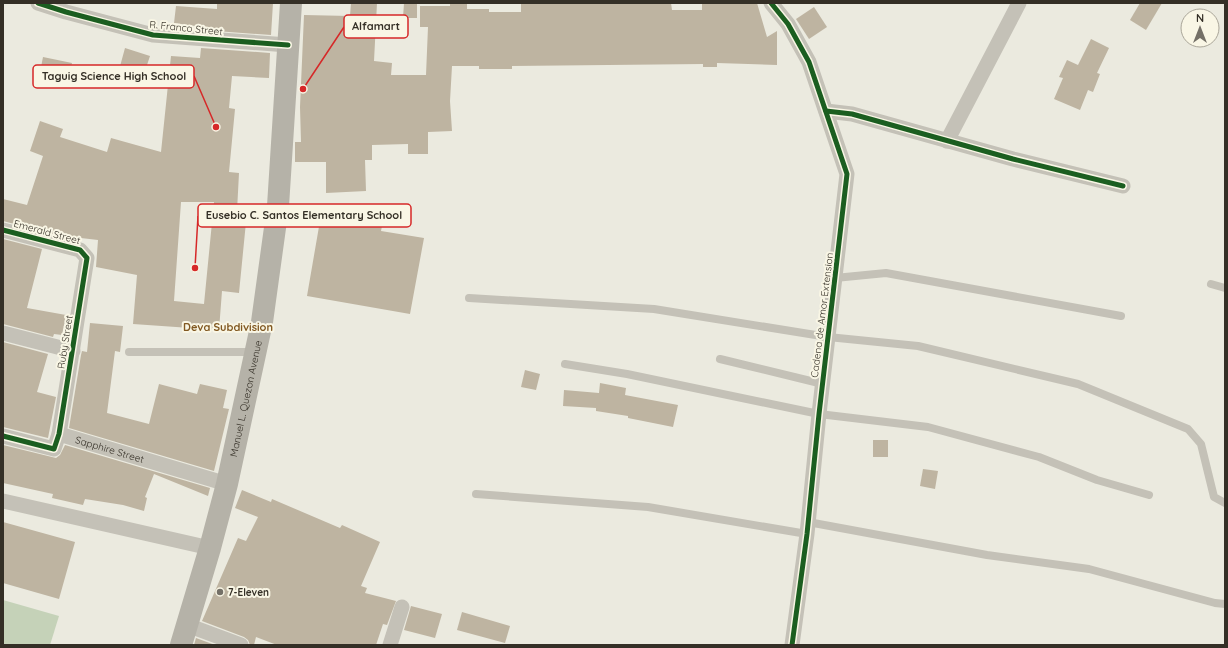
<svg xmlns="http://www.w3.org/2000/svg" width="1228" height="648" viewBox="0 0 1228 648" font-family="Quicksand,sans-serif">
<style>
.green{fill:#c5d2b8}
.building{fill:#beb4a1;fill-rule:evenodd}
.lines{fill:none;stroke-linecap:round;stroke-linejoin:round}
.service{stroke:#c4c1b7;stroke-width:8}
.minor{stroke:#c4c1b7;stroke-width:15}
.secondary{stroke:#b5b2a8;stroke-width:22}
.cycleway-casing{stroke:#f9f6e5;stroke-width:8}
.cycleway{stroke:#1b5e20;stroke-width:5}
.poi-dot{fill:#747067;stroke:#f9f6e5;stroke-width:1.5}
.labels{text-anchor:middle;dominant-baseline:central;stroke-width:4;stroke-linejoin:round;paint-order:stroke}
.street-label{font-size:10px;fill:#342f26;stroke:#f9f6e5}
.poi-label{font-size:10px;font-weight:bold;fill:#342f26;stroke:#f9f6e5;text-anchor:start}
.neighbourhood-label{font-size:11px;font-weight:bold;fill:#815821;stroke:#f9f6e5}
.leader{fill:none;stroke:#d62828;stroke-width:1.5}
.callout-dot{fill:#d62828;stroke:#f9f6e5;stroke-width:1.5}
.callout{fill:#f9f6e5;stroke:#d62828;stroke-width:1.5}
.callout-label{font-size:11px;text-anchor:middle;font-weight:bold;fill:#342f26}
</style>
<rect width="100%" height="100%" fill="#ebeadf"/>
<path class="green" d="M3 600 59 616 50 645H3Z"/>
<g class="building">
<path d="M217 3H273L271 35 202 30V27L174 23 176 6 217 9Z"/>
<path d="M351 3H377L374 61 392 63 391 75H426L428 27H420V6H450V4H467V9H489V12H521V3H671L672 10H702V3H757L767 37 777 31V65L717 63V67H703V64L512 66V69H479V66H452L450 101 452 131 428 132V154H408V144L372 145V160H365L366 191 326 193V162H295V142H301L300 107 304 15 350 16Z"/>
<path d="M404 3H417V18H403Z"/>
<path d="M1140 3H1162L1146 30 1130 20Z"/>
<path d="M814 7 827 27 809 39 796 19Z"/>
<path d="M1091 39 1109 48 1097 73 1100 74 1093 92 1088 90 1080 110 1054 99 1063 78 1059 77 1067 60 1078 65Z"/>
<path d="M125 48 150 56 143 77 119 70Z"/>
<path d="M201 48 270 53 269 78 232 76 229 108 235 109 229 172 239 173 237 211 247 212 239 293 222 291 219 330 133 324 137 275 96 267 98 240 81 238 80 241 3 221V199L27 205 43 156 30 151 40 121 63 129 60 137 107 152 111 138 161 152 171 56 200 58ZM181 202H214L204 304 174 301Z"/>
<path d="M43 57 72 63 67 82 39 77Z"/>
<path d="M321 215 382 226 381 231 424 238 410 314 307 296Z"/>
<path d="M3 239 42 249 27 308 66 315 62 335 54 334 53 337 3 324Z"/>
<path d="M90 323 123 326 120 352 115 351 107 413 149 424 159 384 197 394 200 384 227 390 223 408 229 409 214 471 69 428 81 355 82 351 87 352Z"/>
<path d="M3 342 48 354 37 392 56 397 48 438 3 427Z"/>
<path d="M525 370 540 374 536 390 521 387Z"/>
<path d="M600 383 626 388 625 395 678 405 673 427 628 418V416L596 411V408L563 406 564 390 599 393Z"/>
<rect x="873" y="440" width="15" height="17"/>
<path d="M3 445 56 458 60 455 65 445 210 488 208 496 154 474 145 497 147 498 144 511 123 505 85 499 83 505 52 498 53 494 3 483Z"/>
<path d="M923 469 938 471 935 489 920 486Z"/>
<path d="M242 490 271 502 272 499 340 528 342 525 380 542 361 586 367 588 365 593 396 601 387 625 383 624 376 645H277L256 637 254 645H250L248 640 244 637 202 621 238 538 246 541 258 517 235 508Z"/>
<path d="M3 522 75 542 59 599 3 583Z"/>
<path d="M411 606 442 614 435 638 404 630Z"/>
<path d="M462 612 510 626 505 643 457 630Z"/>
<path d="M196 638 215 645H194Z"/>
</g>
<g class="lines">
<g class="service">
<path d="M835 278 886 273 1121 316"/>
<path d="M1211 284 1225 288"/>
<path d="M469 298 654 309 828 337 918 346 1078 384 1188 429 1201 444 1214 497 1225 503"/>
<path d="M129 352H255"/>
<path d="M720 359 823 384"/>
<path d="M565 364 627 374 819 414 928 427 1039 457 1097 480 1149 495"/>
<path d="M476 494 648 507 807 534"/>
<path d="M808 522 987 555 1089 569 1215 603 1225 604"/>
</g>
<g class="minor">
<path d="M38 3 66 12 153 35 288 45"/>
<path d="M771 3 788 24 809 62 847 174 819 414 807 534 792 645"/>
<path d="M826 111 852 114 1013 159 1123 186"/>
<path d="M947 141 1019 3"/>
<path d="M3 230 80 250 87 258 59 434 54 449 3 436"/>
<path d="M3 333 73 351"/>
<path id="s1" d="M59 434 227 484"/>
<path d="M3 501 210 548"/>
<path d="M187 625 241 645"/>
<path d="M390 645 402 607"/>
</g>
<path class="secondary" id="s2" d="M181 645 210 548 227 484 262 322 278 206 291 3"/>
<g class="cycleway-casing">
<g id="cycleway">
<path d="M38 3 66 12 153 35 288 45"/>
<path d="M771 3 788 24 809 62 847 174 819 414 807 534 792 645"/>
<path d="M826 111 852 114 1013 159 1123 186"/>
<path d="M3 230 80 250 87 258 59 434 54 449 3 436"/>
</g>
</g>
<use href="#cycleway" class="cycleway"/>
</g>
<circle class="poi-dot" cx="220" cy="592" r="4"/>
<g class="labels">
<g class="street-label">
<text transform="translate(186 28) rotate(6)">R. Franco Street</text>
<text transform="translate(47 232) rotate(15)">Emerald Street</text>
<text transform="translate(822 315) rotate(-83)">Cadena de Amor Extension</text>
<text transform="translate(65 342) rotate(-81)">Ruby Street</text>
<text stroke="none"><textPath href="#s2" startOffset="255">Manuel L. Quezon Avenue</textPath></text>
<text stroke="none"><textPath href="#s1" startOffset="53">Sapphire Street</textPath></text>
</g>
<g class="poi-label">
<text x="228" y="592">7-Eleven</text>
</g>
<g class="neighbourhood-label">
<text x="228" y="327">Deva Subdivision</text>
</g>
</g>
<path class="leader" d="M303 89L344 27M216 127L194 76M195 268L198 216"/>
<g class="callout-dot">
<circle cx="303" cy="89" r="4"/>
<circle cx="216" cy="127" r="4"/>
<circle cx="195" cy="268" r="4"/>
</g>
<g class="callout">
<rect x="344" y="15" width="64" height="23" rx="4"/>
<rect x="33" y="65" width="161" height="23" rx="4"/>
<rect x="198" y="204" width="213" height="23" rx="4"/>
</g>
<g class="callout-label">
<text x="376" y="30">Alfamart</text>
<text x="114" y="80">Taguig Science High School</text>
<text x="304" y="219">Eusebio C. Santos Elementary School</text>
</g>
<rect width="1228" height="648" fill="none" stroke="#342f26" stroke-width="8"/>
<g transform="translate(1200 28)"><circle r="19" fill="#f9f6e5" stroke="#aaa699"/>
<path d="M0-3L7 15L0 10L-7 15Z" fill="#747067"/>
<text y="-6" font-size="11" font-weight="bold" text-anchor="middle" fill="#342f26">N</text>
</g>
</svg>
